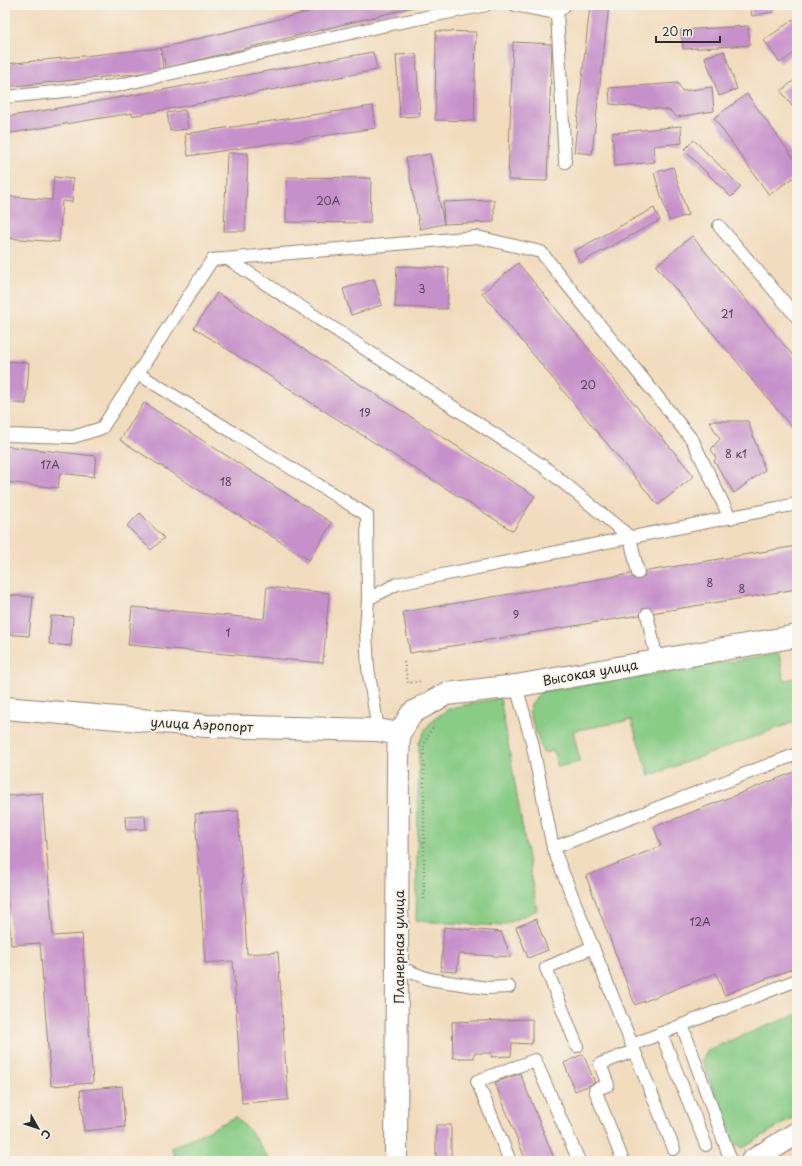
<svg xmlns="http://www.w3.org/2000/svg" width="802" height="1166" viewBox="0 0 802 1166" font-family="'Playpen Sans',sans-serif">
<style>
.green{fill:#88cc86;stroke:#5a7c58}
.building{fill:#c691cb}
.lines{fill:none;stroke-linecap:round;stroke-linejoin:round}
.lane-casing{stroke:#8e8474;stroke-width:14}
.secondary-casing{stroke:#8e8474;stroke-width:24}
.path{stroke:#8e8474;stroke-width:2.5;stroke-dasharray:1 3;stroke-linecap:butt}
.lane{stroke:#fff;stroke-width:12}
.secondary{stroke:#fff;stroke-width:22}
.labels{text-anchor:middle;dominant-baseline:central;stroke-width:4;stroke-linejoin:round;paint-order:stroke}
.number-label{font-size:11px;fill:#524453}
.street-label{font-size:13px;fill:#2b2b2b;stroke:#f7f3e8}
</style>
<rect width="100%" height="100%" fill="#f7f3e8"/>
<filter id="ink" filterUnits="userSpaceOnUse"><feTurbulence type="fractalNoise" baseFrequency=".025" numOctaves="2"/><feDisplacementMap in="SourceGraphic" scale="8" xChannelSelector="R" yChannelSelector="G"/><feConvolveMatrix kernelMatrix="1 2 1 2 8 2 1 2 1" color-interpolation-filters="sRGB"/></filter>
<filter id="wash" filterUnits="userSpaceOnUse"><feTurbulence type="fractalNoise" baseFrequency=".012" numOctaves="4" result="noise"/><feDisplacementMap in="SourceGraphic" scale="16" xChannelSelector="R" yChannelSelector="G"/><feGaussianBlur stdDeviation="0.9" result="paint"/><feColorMatrix in="noise" values="0 0 0 0 0 0 0 0 0 0 0 0 0 0 0 0 0 1.4 0 .05"/><feComposite in="paint" operator="in"/></filter>
<g filter="url(#wash)">
<rect width="100%" height="100%" fill="#f2dcbe"/>
<g class="green">
<path d="M779 654 784 680 797 678V721L649 776 631 720 573 731 580 762 557 767 554 751 543 753 529 712 531 704 540 692Z"/>
<path d="M500 698 537 910 501 926 416 921 419 743 426 728 434 719 450 708Z"/>
<path d="M797 1014V1115L743 1148 732 1142 702 1060 709 1049Z"/>
<path d="M236 1117 251 1132 270 1161H163L175 1155 171 1148Z"/>
</g>
<g id="blocks">
<g class="building">
<path d="M336 5 418 6 166 68 161 48 163 71 5 87V64L161 48Z"/>
<path d="M590 5H609L592 154 574 152Z"/>
<path d="M750 5H771L773 12 752 16Z"/>
<path d="M797 17V51L780 63 764 40Z"/>
<path d="M748 26 750 45 683 49 681 30Z"/>
<path d="M436 31 476 32 474 121 435 120Z"/>
<path d="M513 42 552 44 547 181 508 180Z"/>
<path d="M724 51 737 89 719 96 705 57Z"/>
<path d="M373 52 377 70 132 116V113L5 134V117L129 96Z"/>
<path d="M416 54 420 116 400 117 396 55Z"/>
<path d="M797 78V113L781 91Z"/>
<path d="M678 83 682 91 712 87 714 111 677 117 669 110 610 104 609 88Z"/>
<path d="M747 94 797 163V175L769 195 714 118Z"/>
<path d="M373 106 376 128 188 156 185 134Z"/>
<path d="M185 110 188 129 170 131 167 113Z"/>
<path d="M681 126 682 143 653 146 655 162 615 166 612 133Z"/>
<path d="M694 140 741 187 731 197 684 150Z"/>
<path d="M227 153H248L245 231H224Z"/>
<path d="M430 154 444 224 443 202 494 200V222L444 224 420 229 406 158Z"/>
<path d="M673 167 688 215 669 221 654 173Z"/>
<path d="M54 177 73 179 72 202 62 201 59 242 5 238V196L52 200Z"/>
<path d="M287 177 371 178 370 223 286 222Z"/>
<path d="M654 208 660 220 580 263 574 251Z"/>
<path d="M692 236 797 360V433L656 266Z"/>
<path d="M518 263 694 476 658 505 482 293Z"/>
<path d="M397 266 449 268 447 309 395 307Z"/>
<path d="M374 279 382 305 351 315 343 289Z"/>
<path d="M217 293 535 496 513 531 194 328Z"/>
<path d="M5 361 29 363 26 404 5 402Z"/>
<path d="M144 403 332 523 309 560 120 440Z"/>
<path d="M709 421H748L765 470 734 493 714 461 716 458 711 449 720 439Z"/>
<path d="M5 446 96 456 94 477 60 473 58 488 5 482Z"/>
<path d="M140 513 164 538 151 550 127 526Z"/>
<path d="M797 546V589L410 653 403 612Z"/>
<path d="M267 587 329 593 323 663 128 645 132 607 264 619Z"/>
<path d="M5 595 33 597 29 636 5 634Z"/>
<path d="M51 616 73 617 71 646 49 644Z"/>
<path d="M797 771V967L724 995 716 973 635 1005 586 876 661 846 654 827Z"/>
<path d="M42 793 53 936 82 934 93 1083 51 1086 40 943 11 945 5 865V796Z"/>
<path d="M238 811 247 954 278 952 288 1100 242 1103 233 961 205 963 195 814Z"/>
<path d="M145 815 146 829 126 830 125 816Z"/>
<path d="M536 919 548 950 528 958 516 927Z"/>
<path d="M444 927 501 932 511 957 459 954 457 972 441 971Z"/>
<path d="M532 1019V1044L512 1043 511 1056 491 1057 492 1053H474V1058H453L452 1022Z"/>
<path d="M583 1054 595 1083 575 1091 564 1063Z"/>
<path d="M520 1073 555 1161H526L495 1083Z"/>
<path d="M122 1086 125 1127 84 1131 80 1090Z"/>
<rect x="436" y="1125" width="15" height="36"/>
</g>
</g>
</g>
<g filter="url(#ink)">
<use href="#blocks" fill-opacity="0" stroke="#8e8474" stroke-width="1"/>
<g class="lines">
<g class="lane-casing">
<g id="lane">
<path d="M515 5 557 13"/>
<path d="M5 97 115 86 382 26 486 5"/>
<path d="M565 162 557 13 565 5"/>
<path d="M719 226 797 317"/>
<path d="M228 259 543 466 630 537 638 573"/>
<path d="M137 373 367 515 368 599"/>
<path d="M5 435 73 437 102 428 212 260 477 237 541 252 693 441 730 518"/>
<path d="M647 614 657 660"/>
<path d="M516 686 532 742 553 848 632 1045 682 1025 731 1161"/>
<path d="M378 730 368 668 366 631 368 599 397 584 797 504"/>
<path d="M553 848 797 754"/>
<path d="M398 967 429 979 487 988 509 987"/>
<path d="M682 1025 797 980"/>
<path d="M661 1033 706 1145"/>
<path d="M632 1045 674 1149"/>
<path d="M577 1046 546 968 593 947"/>
<path d="M510 1161 477 1081 535 1060 579 1161"/>
<path d="M623 1161 595 1090 608 1085 600 1064 634 1051"/>
</g>
</g>
<g class="secondary-casing">
<g id="secondary">
<path d="M5 708 207 726 378 730 399 734"/>
<path d="M396 1161 398 760 399 734 412 713 446 694 516 686 797 636"/>
<path d="M752 1161 797 1133"/>
</g>
</g>
<g class="path">
<path d="M404 662 408 683 422 681"/>
<path d="M424 899V746L429 733 433 728"/>
</g>
<use href="#lane" class="lane"/>
<use href="#secondary" class="secondary"/>
</g>
</g>
<g class="labels">
<g class="number-label">
<text x="328" y="200">20А</text>
<text x="422" y="288">3</text>
<text x="727" y="313">21</text>
<text x="588" y="384">20</text>
<text x="365" y="412">19</text>
<text x="736" y="453">8 к1</text>
<text x="50" y="464">17А</text>
<text x="226" y="481">18</text>
<text x="710" y="582">8</text>
<text x="742" y="588">8</text>
<text x="516" y="614">9</text>
<text x="228" y="632">1</text>
<text x="700" y="921">12А</text>
</g>
<g class="street-label">
<text transform="translate(590 672) rotate(-10)">Высокая улица</text>
<text transform="translate(202 724) rotate(3)">улица Аэропорт</text>
<text transform="translate(398 947) rotate(-90)">Планерная улица</text>
</g>
</g>
<rect width="802" height="1166" fill="none" stroke="#f7f3e8" stroke-width="20"/>
<g transform="translate(38 1128) rotate(129)" stroke="#f7f3e8" stroke-width="3" paint-order="stroke">
<path d="M0-3L7 15L0 10L-7 15Z" fill="#2b2b2b"/>
<text y="-6" font-size="11" font-weight="bold" text-anchor="middle" fill="#2b2b2b">С</text>
</g>
<path d="M656 36v6h64v-6" fill="none" stroke="#2b2b2b" stroke-width="2"/>
<text x="662" y="36" font-size="12" fill="#2b2b2b" stroke="#f7f3e8" stroke-width="3" paint-order="stroke">20 m</text>
</svg>
